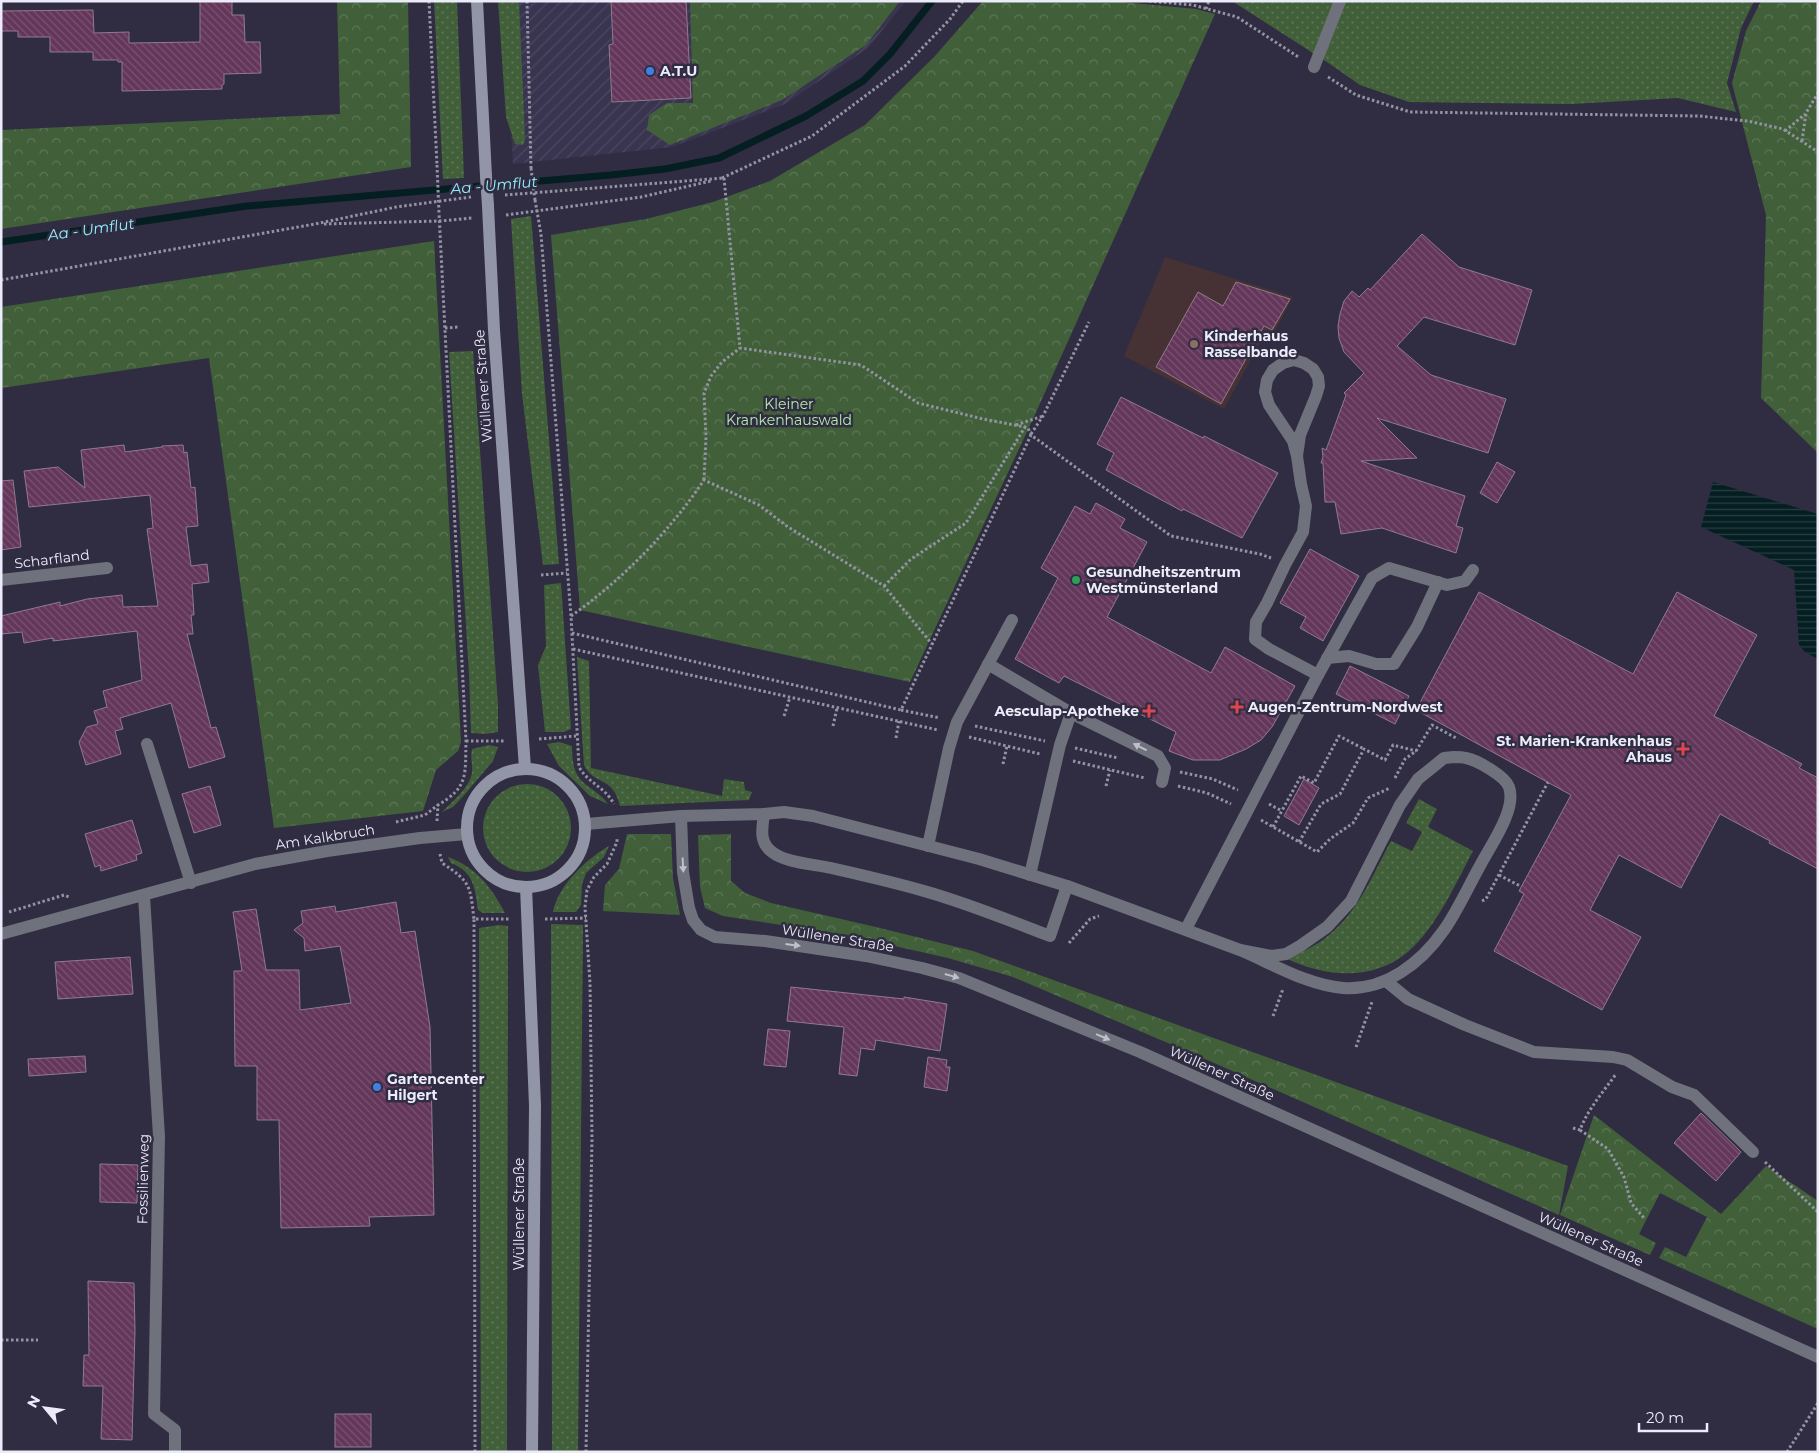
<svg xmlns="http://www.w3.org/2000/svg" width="1819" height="1453" viewBox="0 0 1819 1453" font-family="Montserrat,sans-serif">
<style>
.industrial{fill:url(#industrial-furrows)}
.education{fill:#463234}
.grass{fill:url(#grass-dots)}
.forest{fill:url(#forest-crowns)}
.water{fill:url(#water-rules)}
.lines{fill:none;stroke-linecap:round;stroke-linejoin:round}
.stream{stroke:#041e21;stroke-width:7}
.building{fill:url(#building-back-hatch);stroke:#917a8c}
.path{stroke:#9493a4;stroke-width:3;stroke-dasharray:2.5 2.5;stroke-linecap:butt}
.service{stroke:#6f717c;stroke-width:12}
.minor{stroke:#6f717c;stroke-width:12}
.secondary{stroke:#9295a6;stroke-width:12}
.path-bridge{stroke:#9493a4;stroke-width:3;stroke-dasharray:2.5 2.5;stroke-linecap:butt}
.secondary-bridge{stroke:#9295a6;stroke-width:12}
.oneway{fill:#c0c0cd}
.shop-dot{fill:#3f7fe0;stroke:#302d42;stroke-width:2}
.education-dot{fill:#8d6e63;stroke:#302d42;stroke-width:2}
.leisure-dot{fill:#2e9e5b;stroke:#302d42;stroke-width:2}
.health-dot{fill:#e0444e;stroke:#302d42;stroke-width:2}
.labels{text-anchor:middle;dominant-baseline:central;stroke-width:5;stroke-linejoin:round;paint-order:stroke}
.poi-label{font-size:14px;font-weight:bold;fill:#ecebf9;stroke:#302d42;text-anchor:start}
.street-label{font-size:14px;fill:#ecebf9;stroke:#302d42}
.park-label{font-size:14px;fill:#b3eda6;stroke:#302d42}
.water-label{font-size:15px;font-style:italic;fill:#93effb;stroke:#302d42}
</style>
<defs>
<pattern id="industrial-furrows" width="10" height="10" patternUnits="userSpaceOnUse" patternTransform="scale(1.25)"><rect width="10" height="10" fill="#393450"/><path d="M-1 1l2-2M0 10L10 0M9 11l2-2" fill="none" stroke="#4c4861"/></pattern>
<pattern id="grass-dots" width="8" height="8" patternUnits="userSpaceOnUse" patternTransform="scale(1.25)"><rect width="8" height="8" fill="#41603a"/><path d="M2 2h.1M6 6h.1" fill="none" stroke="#5d7757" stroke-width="1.8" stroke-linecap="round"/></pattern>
<pattern id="forest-crowns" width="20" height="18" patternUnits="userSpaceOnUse" patternTransform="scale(1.25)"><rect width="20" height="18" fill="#41603a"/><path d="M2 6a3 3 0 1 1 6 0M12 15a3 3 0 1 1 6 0" fill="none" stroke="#5d7757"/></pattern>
<pattern id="water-rules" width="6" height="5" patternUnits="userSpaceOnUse" patternTransform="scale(1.25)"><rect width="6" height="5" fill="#041e21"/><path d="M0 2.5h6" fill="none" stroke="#293f42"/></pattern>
<pattern id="building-back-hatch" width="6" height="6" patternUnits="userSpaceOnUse" patternTransform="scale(1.25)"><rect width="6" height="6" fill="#63365a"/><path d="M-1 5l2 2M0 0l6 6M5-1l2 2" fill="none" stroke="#7a5372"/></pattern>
</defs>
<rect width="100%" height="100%" fill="#302d42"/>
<path class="industrial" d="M504 1H906L868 48 785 104 672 147 513 164Z"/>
<path class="education" d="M1165 257 1293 297 1274 333 1267 330 1224 409 1124 356Z"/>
<g class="grass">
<path d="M434 1H457L464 178 443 179Z"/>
<path d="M498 1H519L525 140 523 145 515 144 506 117Z"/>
<path d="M1232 1H1754L1741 28 1727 83 1736 112 1678 98 1572 104 1409 102 1360 85 1327 62Z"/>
<path d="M531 216 559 564 543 565 522 394 511 219Z"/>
<path d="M473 351 498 705V732L485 734 471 733 469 674 449 352Z"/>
<path d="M561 583 571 729 564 732H545L538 665 546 646 544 585Z"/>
<path d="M577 657 589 661 591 768 722 796 724 779 744 782 745 790 752 792 749 800 620 806C613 775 594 786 584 765Z"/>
<path d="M559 742 572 746C572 759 573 774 584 783 593 791 600 793 608 804L590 796 559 766 547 744Z"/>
<path d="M489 745 498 747 493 761 466 793 453 807 442 812C453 801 469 788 472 773 473 764 470 758 472 749Z"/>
<circle cx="527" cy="828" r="44"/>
<path d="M1419 799 1437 809 1428 827 1473 851C1456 883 1437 926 1409 951 1373 982 1325 977 1285 958 1299 953 1312 948 1324 939 1357 915 1372 876 1391 841L1412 851 1422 832 1406 823Z"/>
<path d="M609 846 604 857 586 873 582 884 581 905 576 912H553C558 886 586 859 609 846Z"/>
<path d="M448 857C476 867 492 888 505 913H483L478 910C475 888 474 872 451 863Z"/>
<path d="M551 924 583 925 578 1452H552Z"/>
<path d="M499 925 508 926 507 1452H481L479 928Z"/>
</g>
<g class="forest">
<path d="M337 1H408L411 167 1 229V130L340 114Z"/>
<path d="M690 1H900L866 45 782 100 670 145 647 130 649 115 667 103H693Z"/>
<path d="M983 1H1111L1196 9 1215 14 1033 419 910 682 580 610 551 235 646 219 713 202 770 181 865 125 935 56Z"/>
<path d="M1761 1H1818V453L1761 398 1766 215 1732 83 1746 31Z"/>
<path d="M434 241 461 742 458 751 436 770 423 811 274 828 209 358 1 388V307Z"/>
<path d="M627 834H671L673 878 680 915 603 911 605 885 619 869Z"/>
<path d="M731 834V881L745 893 771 903 876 927 973 951 1568 1166 1559 1215 1196 1055 1013 977 948 958 846 935 723 916 705 908 700 887 698 835Z"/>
<path d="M1594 1115 1721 1214 1766 1166 1818 1201V1329L1659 1258 1665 1247 1686 1257 1707 1217 1660 1193 1639 1234 1656 1243 1650 1255 1560 1215Z"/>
</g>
<path class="water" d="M1713 482 1818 514V659L1805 652 1799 645 1794 570 1701 527Z"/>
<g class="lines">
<path class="stream" d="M1 242 247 206 611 175 665 169 719 158 806 116 863 81 890 54 932 1"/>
</g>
<g class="building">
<path d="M200 1H232V15H244L245 42H260L261 73 224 74V84L222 85V89L122 91V62H118V60H93V52H50V37H18V31H1V11L93 10 94 33 129 32V43L200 42Z"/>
<path d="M611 1H686L691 98 612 102 609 45 613 44Z"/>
<path d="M1422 234 1459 267 1532 290 1515 345 1424 317 1397 346 1431 375 1506 399 1488 453 1377 418 1417 458 1361 461 1465 496 1456 526 1463 528 1456 553 1382 528 1341 534 1335 502H1325L1323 463H1321L1323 457 1322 448 1326 450 1346 395 1344 393 1364 373 1344 352 1339 338 1338 326 1340 314 1344 301 1352 291 1359 297 1368 288 1370 290Z"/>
<path d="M1236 282 1290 299 1272 330 1264 326 1221 404 1156 367 1198 292 1223 306Z"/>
<path d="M1121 397 1203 438 1204 436 1278 473 1242 538 1183 509 1182 511 1106 470 1114 453 1097 444Z"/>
<path d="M124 445 125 452 162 447V446L183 445 184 453 187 452 191 488 195 487 198 526 186 527 191 566 207 564 209 582 192 584 194 615H191L193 634H187L211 728 216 727 225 757 189 768 171 703 120 718 123 729 115 731 121 754 86 765 79 742 87 727 98 724 94 711 107 707 103 691 142 680 137 631 53 641V638L24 643 22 632 1 634V616L60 602V606L87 599 122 595 123 607 158 606 147 529 153 528 150 495 29 507 24 471 58 467 85 488 81 450Z"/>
<path d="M1497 462 1515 472 1497 503 1480 493Z"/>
<path d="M13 480 21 547 1 550V481Z"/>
<path d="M1096 503 1125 519 1120 528 1147 542 1107 617 1211 673 1225 647 1295 686 1272 727 1261 740 1246 749 1220 760H1193L1169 751 1176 732 1064 676 1059 683 1015 659 1058 578 1041 568 1075 506 1090 514Z"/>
<path d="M1310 549 1359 576 1323 641 1300 628 1306 617 1280 603Z"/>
<path d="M1479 592 1633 674 1677 592 1757 635 1714 716 1802 764 1799 768 1818 778V869L1769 843 1770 841 1720 814 1681 888 1619 855 1590 910 1641 937 1602 1010 1494 951 1524 894 1519 891 1571 795 1416 710Z"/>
<path d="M1350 666 1409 696 1395 724 1336 694Z"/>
<path d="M1304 779 1319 788 1299 825 1284 816Z"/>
<path d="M210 786 221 825 194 833 182 794Z"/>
<path d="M132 820 142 853 136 855 137 860 101 871 100 865 95 867 85 834Z"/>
<path d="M396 902 401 933 415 931 430 1027 434 1215 369 1217 370 1226 281 1228 279 1120H257V1066H235L234 971H242L233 912 256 909 266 970H299L300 1010 351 1003 340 946 305 951 304 938 294 930 303 923 301 911 335 906 336 912Z"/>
<path d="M130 957 133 994 58 999 55 962Z"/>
<path d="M791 987 904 999V997L947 1004 940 1051 876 1040 874 1050 861 1048 857 1076 839 1074 844 1027 787 1021Z"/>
<path d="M768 1029 790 1031 786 1067 764 1065Z"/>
<path d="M85 1056 86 1072 29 1076 28 1059Z"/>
<path d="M928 1057 947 1060 946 1067H950L947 1091 924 1087Z"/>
<path d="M1701 1113 1741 1152 1716 1181 1674 1143Z"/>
<path d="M100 1164 138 1165 137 1203 100 1202Z"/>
<path d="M88 1281 134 1283 135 1330 132 1440 101 1439 103 1386H83L84 1355H89Z"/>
<rect x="335" y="1414" width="36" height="33"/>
</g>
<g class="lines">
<g class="path">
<path d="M429 1 437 165"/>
<path d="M527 1 531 168"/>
<path d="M1149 1 1193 5 1237 17 1300 58"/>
<path d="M1206 9 1209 1"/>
<path d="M1328 77 1356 95 1410 112 1699 116 1748 121 1783 129 1818 152"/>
<path d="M1785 131 1805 114"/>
<path d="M1802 141 1806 113 1818 93"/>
<path d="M722 178 812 136 905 66 950 19 963 1"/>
<path d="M724 178 740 348 861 365 918 403 983 419 1025 427 1028 428 1031 435"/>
<path d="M505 195 724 178"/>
<path d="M535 200 541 234 571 616 579 767C589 784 604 786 614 804"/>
<path d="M506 215 641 197 711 181"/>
<path d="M324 224 440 221 472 218"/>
<path d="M1 280 315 224 396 207 471 197"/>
<path d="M445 328 459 327"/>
<path d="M1016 425 1043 416"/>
<path d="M1031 434 1043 416 1089 322"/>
<path d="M704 480 706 437 704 393 711 376 722 362 740 348"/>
<path d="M541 575 567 573"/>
<path d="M884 586 911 559 966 523 1025 427"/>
<path d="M571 616C621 581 670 531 704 480L759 505 788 527 884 586 932 644"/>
<path d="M572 633 901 710 1031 435 1171 536 1260 554 1271 558"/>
<path d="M573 649 938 730"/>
<path d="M901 710 940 718"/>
<path d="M784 716 790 697"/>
<path d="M833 726 837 708"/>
<path d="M975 726 1045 741"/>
<path d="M969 737 1040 754"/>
<path d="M896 738 899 721"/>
<path d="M539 739 576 736"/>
<path d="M466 741H505"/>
<path d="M1075 748 1118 758"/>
<path d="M1073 761 1145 778"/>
<path d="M1003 764 1007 746"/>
<path d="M1180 772 1213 779 1238 790"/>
<path d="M1395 778 1405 759 1416 751 1432 725 1458 739"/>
<path d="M1106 786 1110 770"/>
<path d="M1178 786 1207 793 1231 804"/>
<path d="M1269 804 1282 811"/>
<path d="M1261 820 1317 852 1330 839 1353 823 1368 798 1390 788"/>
<path d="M437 821 438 805C469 787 465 774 466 741L439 213"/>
<path d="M396 822 425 815 438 805"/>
<path d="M1273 827 1301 776 1314 783 1339 736 1364 749"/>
<path d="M1299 842 1321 804 1340 794 1364 749 1385 760 1393 745 1416 751"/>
<path d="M440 854 442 863C471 882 470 886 474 919"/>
<path d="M1499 875 1520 886"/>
<path d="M1482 901 1486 899 1548 782"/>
<path d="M9 912 64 895 69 897"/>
<path d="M545 919 586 918"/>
<path d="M1069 943 1090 919 1099 916"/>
<path d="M1273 1016 1283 989"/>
<path d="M1356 1047 1372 1002"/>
<path d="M1573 1128 1580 1130C1588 1109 1603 1092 1616 1074"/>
<path d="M1580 1130 1608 1149 1624 1177 1631 1203 1644 1218"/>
<path d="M1765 1162 1818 1212"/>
<path d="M1 1340H38"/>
<path d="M475 1452 474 919H511"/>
<path d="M586 1452 592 1139 590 983 585 907 587 890 594 877 607 864 617 842V837"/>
<path d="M1787 1452 1818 1403"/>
</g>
<g class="service">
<path d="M1314 67 1340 1"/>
<path d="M1327 658 1349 656 1376 664H1394L1417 627 1438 582"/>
<path d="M988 664 1071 713 1158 756 1165 768 1162 782"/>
<path d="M1318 675 1372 578 1389 568 1447 585 1465 581 1473 570"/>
<path d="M1454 757C1458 757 1462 757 1466 758 1477 760 1505 776 1509 787 1517 809 1491 845 1481 864 1469 885 1458 910 1444 930 1421 963 1385 991 1343 988 1307 985 1273 964 1240 950L1272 956 1286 954 1300 946 1327 927 1351 901 1400 805 1418 779 1444 758Z"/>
<path d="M764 814C762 829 759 842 772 852 786 863 814 864 831 868 862 875 893 882 924 891 967 903 1008 920 1050 936L1067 886"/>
<path d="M928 846 949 748 957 722 1012 620"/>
<path d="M1030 875 1060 745 1071 713"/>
<path d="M1186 929 1318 675 1269 649 1255 639 1256 622 1267 603 1285 565 1303 532 1306 506 1301 484 1297 456 1300 435 1316 396 1319 386 1318 377 1313 369 1304 363 1294 360 1283 363 1273 370 1267 380 1265 392 1269 405 1293 441 1297 456"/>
<path d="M1386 981 1408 999 1465 1025 1534 1052 1613 1057 1627 1060 1672 1087 1694 1095 1753 1152"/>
</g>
<g class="minor">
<path d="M1 580 107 568"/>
<path d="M147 744 191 883"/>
<path d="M681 816 683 872 689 908 693 920 701 930 715 937 765 941 866 956 922 968 959 978 1140 1052 1818 1357"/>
<path d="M586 824 681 816 764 814 784 812 813 816 979 859 1067 886 1240 950"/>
<path d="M144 896 159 1136 154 1414 175 1430V1452"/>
<path d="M1 934 255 864 327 851 420 838 467 834"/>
</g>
<g class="secondary">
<path d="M477 1 486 176"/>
<path d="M488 206 494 330 525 768"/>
<circle cx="526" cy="828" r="59"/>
<path d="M526 887 535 1105 532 1452"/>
</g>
<g class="path-bridge">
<path d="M437 165 439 213"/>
<path d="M531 168 535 200"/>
</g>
<path class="secondary-bridge" d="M486 176 488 206"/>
</g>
<defs><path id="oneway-solid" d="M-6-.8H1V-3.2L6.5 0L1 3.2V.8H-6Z" transform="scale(1.25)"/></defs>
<g class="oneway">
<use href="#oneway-solid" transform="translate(1140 747) rotate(-153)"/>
<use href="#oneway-solid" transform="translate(683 865) rotate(87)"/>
<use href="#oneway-solid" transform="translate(793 945) rotate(7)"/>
<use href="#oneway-solid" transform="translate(952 976) rotate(16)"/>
<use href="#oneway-solid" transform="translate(1103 1037) rotate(23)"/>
</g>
<g class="shop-dot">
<circle cx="650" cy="71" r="5"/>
<circle cx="377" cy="1087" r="5"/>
</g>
<circle class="education-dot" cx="1194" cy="344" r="5"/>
<circle class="leisure-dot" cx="1076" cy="580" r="5"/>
<g class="health-dot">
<path d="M1234.5 699.5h5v5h5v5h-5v5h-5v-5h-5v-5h5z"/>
<path d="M1146.5 703.5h5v5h5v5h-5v5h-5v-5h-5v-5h5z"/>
<path d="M1680.5 741.5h5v5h5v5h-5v5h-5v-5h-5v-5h5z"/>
</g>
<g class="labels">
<g class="poi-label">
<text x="660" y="71">A.T.U</text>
<text x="1204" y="336">Kinderhaus<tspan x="1204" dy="16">Rasselbande</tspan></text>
<text x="1086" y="572">Gesundheitszentrum<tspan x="1086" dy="16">Westmünsterland</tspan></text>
<text x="1248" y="707">Augen-Zentrum-Nordwest</text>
<text x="1139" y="711" text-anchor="end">Aesculap-Apotheke</text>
<text x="1672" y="741" text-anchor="end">St. Marien-Krankenhaus<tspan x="1672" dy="16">Ahaus</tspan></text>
<text x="387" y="1079">Gartencenter<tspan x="387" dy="16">Hilgert</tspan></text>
</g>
<g class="street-label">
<text transform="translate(483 386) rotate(-94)">Wüllener Straße</text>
<text transform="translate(52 559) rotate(-7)">Scharfland</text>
<text transform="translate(325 837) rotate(-9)">Am Kalkbruch</text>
<text transform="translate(838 938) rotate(9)">Wüllener Straße</text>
<text transform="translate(1222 1073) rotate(24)">Wüllener Straße</text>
<text transform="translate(143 1179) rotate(-89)">Fossilienweg</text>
<text transform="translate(519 1214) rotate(-90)">Wüllener Straße</text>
<text transform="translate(1591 1239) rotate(24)">Wüllener Straße</text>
</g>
<g class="park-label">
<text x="789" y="404">Kleiner<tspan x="789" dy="16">Krankenhauswald</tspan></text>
</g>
<g class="water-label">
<text transform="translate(494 185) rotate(-5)">Aa - Umflut</text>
<text transform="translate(91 229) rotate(-8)">Aa - Umflut</text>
</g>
</g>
<rect width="1819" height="1453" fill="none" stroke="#ecebf9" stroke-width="5"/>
<g transform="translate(45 1408) rotate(299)" stroke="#302d42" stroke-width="4" paint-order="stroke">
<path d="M0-4L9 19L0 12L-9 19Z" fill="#ecebf9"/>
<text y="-8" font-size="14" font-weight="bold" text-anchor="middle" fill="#ecebf9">N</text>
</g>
<path d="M1639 1423v8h68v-8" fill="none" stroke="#ecebf9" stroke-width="2.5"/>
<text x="1646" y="1423" font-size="15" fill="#ecebf9" stroke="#302d42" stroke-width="4" paint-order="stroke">20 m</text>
</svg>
